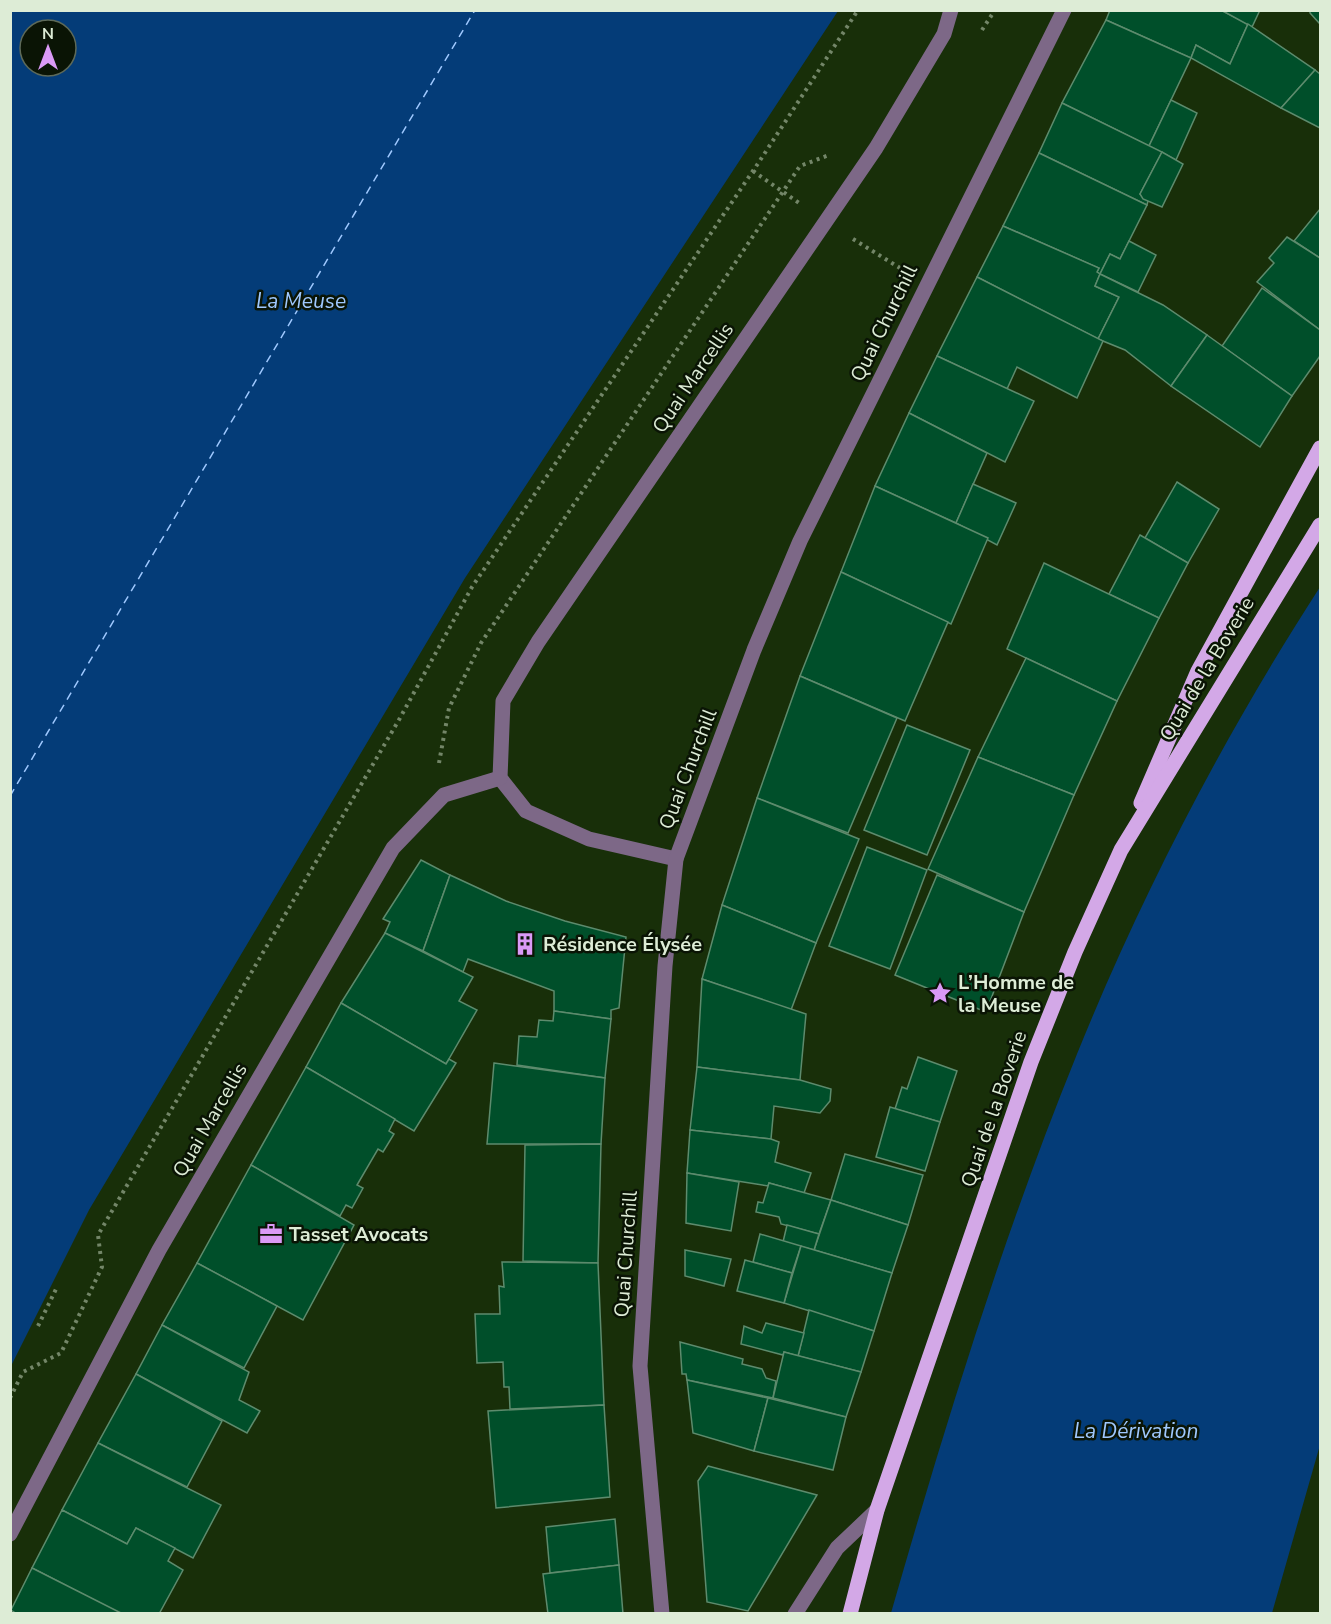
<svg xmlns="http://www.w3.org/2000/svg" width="1331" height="1624" viewBox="0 0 1331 1624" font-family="'Nunito Sans',sans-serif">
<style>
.water{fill:#043c78;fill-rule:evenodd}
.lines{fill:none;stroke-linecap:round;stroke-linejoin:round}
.ferry{stroke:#9fc8fe;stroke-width:1.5;stroke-dasharray:8 6;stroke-linecap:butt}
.building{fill:#004f2a;stroke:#5d8b6d;stroke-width:1.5}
.path{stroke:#738668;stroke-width:4;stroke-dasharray:3 4.5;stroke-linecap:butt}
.minor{stroke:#7d6887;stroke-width:15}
.major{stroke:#d3a8e7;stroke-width:15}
.labels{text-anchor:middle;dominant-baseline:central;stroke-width:5;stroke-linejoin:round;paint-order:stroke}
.street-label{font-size:20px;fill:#ddecd6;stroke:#0a1405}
.poi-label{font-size:20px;font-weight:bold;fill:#ddecd6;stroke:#0a1405;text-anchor:start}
.water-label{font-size:21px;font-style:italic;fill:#9fc8fe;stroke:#0a1405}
</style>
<rect width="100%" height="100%" fill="#182f09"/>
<g class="water">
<path d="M11 10 838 11 465 578 89 1210 11 1366ZM30 30H66V66H30Z"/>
<path d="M1320 587V1445L1272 1613H891C945 1425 1003 1236 1077 1054 1143 891 1225 734 1320 587Z"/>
</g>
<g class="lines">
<path class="ferry" d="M10 796 475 10"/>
</g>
<g class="building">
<path d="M1110 10H1221L1248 24 1230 64 1196 45 1191 58 1106 20Z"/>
<path d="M1221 10H1260L1252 27Z"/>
<path d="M1310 10H1320V24L1310 13Z"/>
<path d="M1106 20 1191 58 1149 146 1062 103Z"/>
<path d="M1248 24 1315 70 1281 108 1191 58 1196 45 1230 64Z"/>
<path d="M1315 70 1320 74V128L1281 108Z"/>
<path d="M1171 100 1197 113 1176 160 1149 146Z"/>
<path d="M1062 103 1162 152 1140 194 1148 201 1147 205 1039 153Z"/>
<path d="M1162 152 1183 164 1162 207 1143 199 1140 194Z"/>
<path d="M1039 153 1147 205 1120 259 1110 254 1100 274 1097 272 1099 268 1003 226Z"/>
<path d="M1320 209V258L1294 241Z"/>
<path d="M1003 226 1099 268 1097 272 1100 274 1095 286 1119 297 1098 339 977 277Z"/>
<path d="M1287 237 1320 258V330L1257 282 1274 263 1269 258Z"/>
<path d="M1129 241 1156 255 1138 292 1100 274 1110 254 1120 259Z"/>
<path d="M1100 274 1163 305 1207 335 1171 386 1125 350 1098 339 1119 297 1095 286Z"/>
<path d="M977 277 1103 341 1077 398 1017 367 1007 389 937 356Z"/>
<path d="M1262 288 1320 330V356L1292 396 1222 346Z"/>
<path d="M1207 335 1292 396 1260 447 1171 386Z"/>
<path d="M937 356 1034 401 1005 462 909 413Z"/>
<path d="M909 413 987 453 956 523 875 486Z"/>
<path d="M1177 482 1219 509 1188 563 1145 538Z"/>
<path d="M973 484 1016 503 997 545 956 523Z"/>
<path d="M875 486 988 538 951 624 841 572Z"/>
<path d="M1140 535 1188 563 1159 618 1109 594Z"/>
<path d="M1044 563 1159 618 1117 701 1007 649Z"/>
<path d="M841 572 948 622 905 721 800 676Z"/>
<path d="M1026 658 1117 701 1074 795 978 757Z"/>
<path d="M800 676 897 718 848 833 757 798Z"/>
<path d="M907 725 970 750 927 855 864 830Z"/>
<path d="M978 757 1074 795 1024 912 928 869Z"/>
<path d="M757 798 859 839 816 943 722 905Z"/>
<path d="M867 847 927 870 890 969 829 946Z"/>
<path d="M421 860 450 875 423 951 385 933 390 922 383 919Z"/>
<path d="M450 875 506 901 565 921 626 937 619 1008 611 1010V1019L554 1011V991L468 959 463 972 423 951Z"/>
<path d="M937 875 1024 912 986 1012 895 975Z"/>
<path d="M722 905 816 943 791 1010 702 979Z"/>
<path d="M385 933 473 977 459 1001 477 1010 446 1064 341 1003Z"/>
<path d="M702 979 806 1014 800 1080 697 1067Z"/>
<path d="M341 1003 446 1064 449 1059 456 1063 414 1131 306 1067Z"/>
<path d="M554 1011 611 1019 605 1078 517 1065 519 1036 537 1037 539 1020 553 1021Z"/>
<path d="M918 1057 957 1071 940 1122 895 1109 902 1087 907 1089Z"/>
<path d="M494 1063 605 1078 601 1144H487Z"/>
<path d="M306 1067 395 1119 389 1131 394 1134 383 1152 378 1149 357 1185 363 1188 352 1208 346 1205 340 1216 251 1165Z"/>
<path d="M697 1067 800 1080 831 1089 830 1101 820 1113 774 1106 771 1139 690 1130Z"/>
<path d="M890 1107 940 1122 925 1171 876 1157Z"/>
<path d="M690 1130 771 1139 779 1142 775 1162 811 1173 804 1193 769 1183 768 1186 687 1173Z"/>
<path d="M601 1144 598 1263 523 1261 525 1145Z"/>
<path d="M845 1154 923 1175 908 1225 831 1200Z"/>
<path d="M251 1165 354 1225 303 1320 197 1263Z"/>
<path d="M687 1173 739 1182 731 1231 686 1223Z"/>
<path d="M769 1183 831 1200 819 1234 781 1224 779 1217 756 1212 758 1202 763 1203Z"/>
<path d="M831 1200 908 1225 892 1273 814 1250Z"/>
<path d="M787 1225 819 1234 814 1250 783 1242Z"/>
<path d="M760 1234 801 1246 792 1273 753 1262Z"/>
<path d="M801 1246 892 1273 874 1331 784 1303Z"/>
<path d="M685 1250 731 1259 724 1286 685 1276Z"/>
<path d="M745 1260 792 1273 784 1303 737 1291Z"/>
<path d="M502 1262 598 1263 604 1405 510 1409 509 1387H504L503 1362 477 1363 475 1314H500L499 1286 504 1287Z"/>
<path d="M197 1263 277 1306 244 1368 162 1325Z"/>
<path d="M809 1310 874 1331 861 1372 798 1356Z"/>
<path d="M766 1323 804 1333 798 1356 784 1352 783 1355 741 1344 744 1326 762 1333Z"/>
<path d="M162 1325 249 1372 239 1400 260 1411 247 1433 136 1374Z"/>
<path d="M680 1342 743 1359 742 1364 762 1369 766 1378 776 1381 773 1398 687 1380 686 1374H682Z"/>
<path d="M784 1352 861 1372 846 1417 773 1398Z"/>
<path d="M136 1374 222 1421 187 1487 98 1443Z"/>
<path d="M687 1380 768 1398 754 1451 693 1433Z"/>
<path d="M768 1398 846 1417 833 1470 754 1451Z"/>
<path d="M604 1405 610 1497 496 1508 488 1411Z"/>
<path d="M98 1443 221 1505 193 1558 136 1528 127 1544 62 1510Z"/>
<path d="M708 1466 817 1495 748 1611 707 1602 698 1481Z"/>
<path d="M62 1510 127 1544 136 1528 175 1548 168 1561 183 1570 159 1614H121L32 1568Z"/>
<path d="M615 1519 619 1565 550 1573 546 1527Z"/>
<path d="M619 1565 623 1614H548L543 1574Z"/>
<path d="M32 1568 121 1613V1614H17L11 1610Z"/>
</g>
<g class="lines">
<g class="path">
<path d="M982 30 995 10"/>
<path d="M753 171 799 203"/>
<path d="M853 239 900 268"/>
<path d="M439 763 449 708 481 643 800 166 829 155"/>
<path d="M38 1326 57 1287"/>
<path d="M10 1398 23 1372 61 1353 102 1267 98 1235 400 718 472 587 759 162 858 10"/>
</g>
<g class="minor">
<path d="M676 859 589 839 526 811 500 778 503 701 538 642 876 148 944 34 951 10"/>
<path d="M10 1534 159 1250 393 848 444 795 500 778"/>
<path d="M662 1614 640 1366 665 966 676 859 754 650 800 541 1064 10"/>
<path d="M795 1614 837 1548 877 1510"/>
</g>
<g class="major">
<path d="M1141 803 1198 671 1320 448"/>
<path d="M850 1614 877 1510 1031 1062 1075 952 1121 850 1320 525"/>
</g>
</g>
<defs>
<g id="building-bare" transform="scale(1.8)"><path d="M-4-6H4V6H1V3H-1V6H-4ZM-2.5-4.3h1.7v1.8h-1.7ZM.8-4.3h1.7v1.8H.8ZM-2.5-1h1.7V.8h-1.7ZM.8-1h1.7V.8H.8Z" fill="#da9af6" stroke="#0a1405" stroke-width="2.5" paint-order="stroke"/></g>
<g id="sight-bare" transform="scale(1.8)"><path d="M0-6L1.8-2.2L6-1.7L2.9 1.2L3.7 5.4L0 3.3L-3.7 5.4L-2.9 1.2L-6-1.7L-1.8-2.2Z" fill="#da9af6" stroke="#0a1405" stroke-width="2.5" paint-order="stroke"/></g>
<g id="office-bare" transform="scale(1.8)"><path d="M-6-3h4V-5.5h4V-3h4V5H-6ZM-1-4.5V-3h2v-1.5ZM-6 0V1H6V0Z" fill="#da9af6" stroke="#0a1405" stroke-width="2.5" paint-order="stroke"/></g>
</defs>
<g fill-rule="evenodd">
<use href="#building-bare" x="525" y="944"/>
<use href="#sight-bare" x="940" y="993"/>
<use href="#office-bare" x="271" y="1234"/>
</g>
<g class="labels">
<g class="street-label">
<text transform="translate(884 323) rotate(-64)">Quai Churchill</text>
<text transform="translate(693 378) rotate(-56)">Quai Marcellis</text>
<text transform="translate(1207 669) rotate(-59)">Quai de la Boverie</text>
<text transform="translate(688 769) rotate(-69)">Quai Churchill</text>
<text transform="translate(994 1109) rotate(-71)">Quai de la Boverie</text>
<text transform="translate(210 1120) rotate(-60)">Quai Marcellis</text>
<text transform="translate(626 1254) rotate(-86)">Quai Churchill</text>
</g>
<g class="poi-label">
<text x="543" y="944">Résidence Élysée</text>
<text x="958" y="982">L’Homme de<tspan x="958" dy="23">la Meuse</tspan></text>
<text x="289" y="1234">Tasset Avocats</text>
</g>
<g class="water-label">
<text x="301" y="301">La Meuse</text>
<text x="1136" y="1431">La Dérivation</text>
</g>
</g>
<rect width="1331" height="1624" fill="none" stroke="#ddecd6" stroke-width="24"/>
<g transform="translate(48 48)"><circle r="28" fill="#0a1405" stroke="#5e6a59" stroke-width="1.5"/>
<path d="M0-4.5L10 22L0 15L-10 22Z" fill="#da9af6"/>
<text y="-9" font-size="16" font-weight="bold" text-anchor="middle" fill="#ddecd6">N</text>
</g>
</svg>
